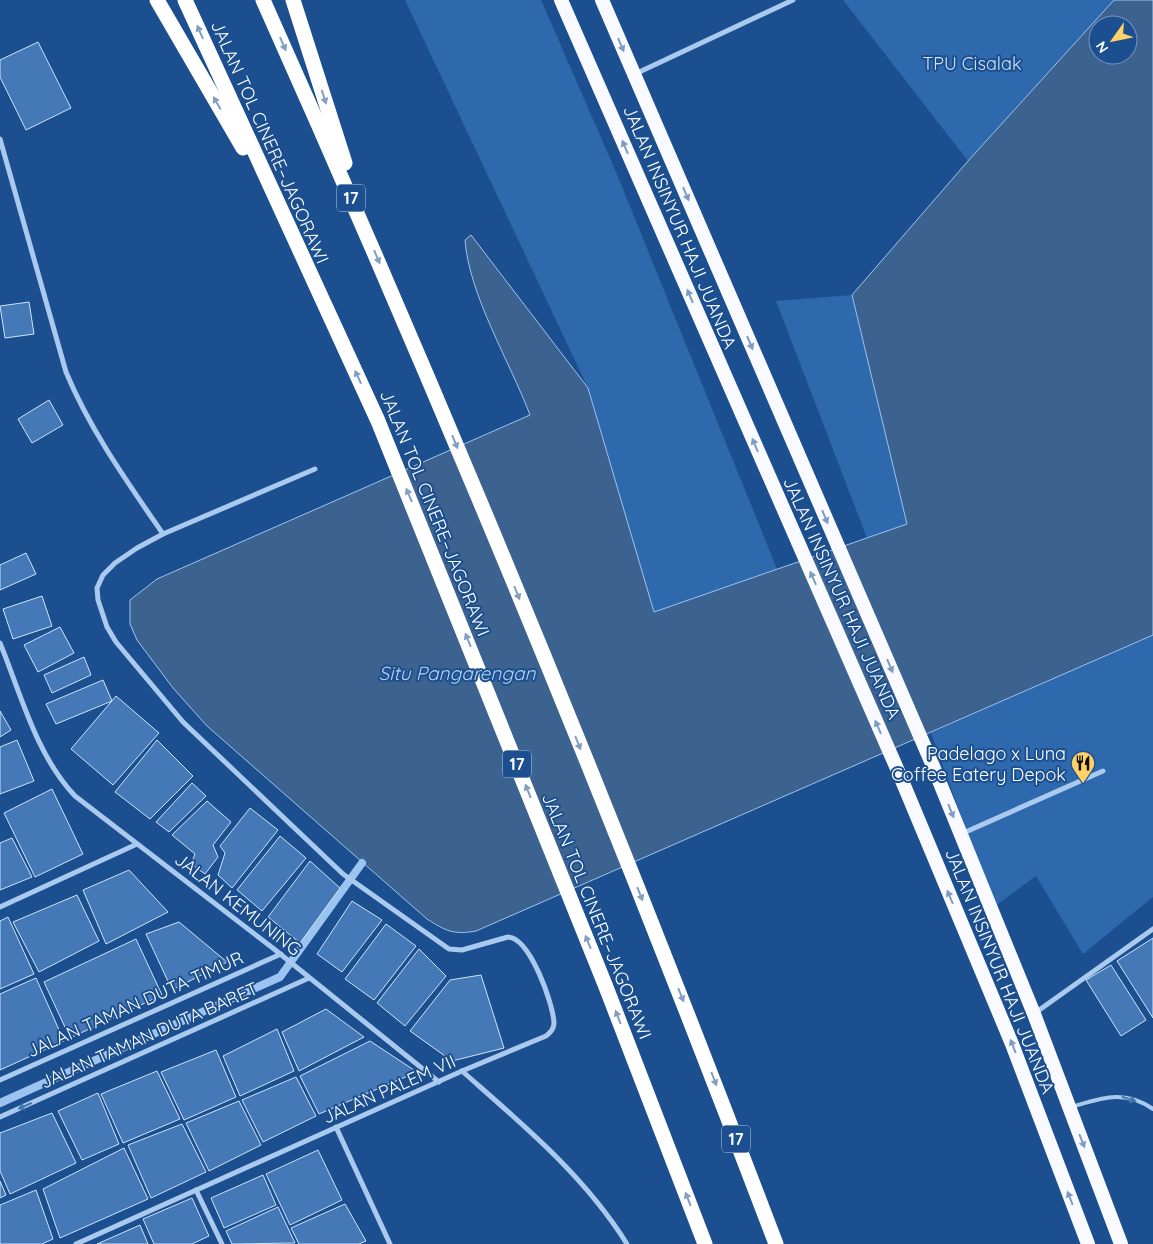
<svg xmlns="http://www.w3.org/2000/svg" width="1153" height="1244" viewBox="0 0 1153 1244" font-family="Quicksand,sans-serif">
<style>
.green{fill:#2e69ad}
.water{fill:#3c6290;stroke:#9cc4f0;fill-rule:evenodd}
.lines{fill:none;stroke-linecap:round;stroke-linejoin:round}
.stream{stroke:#9cc4f0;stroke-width:8}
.building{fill:#4478b7;stroke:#cfe3fa}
.service{stroke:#a9c9ee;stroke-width:4}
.minor{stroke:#a9c9ee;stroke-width:5}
.trunk{stroke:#f8faff;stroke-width:14}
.motorway{stroke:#fff;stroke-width:15}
.oneway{fill:#829ec1}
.oneway2{fill:#7e9cc1}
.oneway3{fill:#4674ac}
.labels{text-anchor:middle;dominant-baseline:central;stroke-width:4;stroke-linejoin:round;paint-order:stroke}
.shield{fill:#1b4f8f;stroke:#bbcadd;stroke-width:1}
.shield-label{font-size:16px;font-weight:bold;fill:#fff}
.park-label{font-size:18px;fill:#cfe3fa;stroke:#1b4f8f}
.street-label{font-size:18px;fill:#fff;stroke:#1b4f8f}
.poi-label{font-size:18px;fill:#fff;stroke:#1b4f8f;text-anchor:end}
.water-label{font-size:19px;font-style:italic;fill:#b5d3f5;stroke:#1b4f8f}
</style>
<rect width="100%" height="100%" fill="#1b4f8f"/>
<g class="green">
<path d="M405 0H541L616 172 777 569 654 613 588 388Z"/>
<path d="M843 0H1114L968 161Z"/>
<path d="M852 295 907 524 867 538 776 301Z"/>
<path d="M1153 635V897L1083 954 1036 876 994 907 931 733Z"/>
</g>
<path class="water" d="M1114 0H1153V635L476 931C453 935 446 931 427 919L207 726 173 688 137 640 130 624V600L157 579 530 415C510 362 469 295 465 240L471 235 588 388 654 612 907 524 852 295 968 161ZM1098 25H1128V55H1098Z"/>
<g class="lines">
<path class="stream" d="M0 1103 280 977 362 863"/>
</g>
<g class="building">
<path d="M38 42 71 108 26 130 0 77V60Z"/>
<path d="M29 302 34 334 5 338 0 306Z"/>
<path d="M49 400 63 425 32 443 18 419Z"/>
<path d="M26 553 36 574 0 590V565Z"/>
<path d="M42 596 52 626 13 639 3 609Z"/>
<path d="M60 627 74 653 38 672 24 645Z"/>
<path d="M84 657 91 675 52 693 44 675Z"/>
<path d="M103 680 112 701 56 724 46 704Z"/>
<path d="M116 696 159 733 113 785 71 749Z"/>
<path d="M0 711 11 730 0 737Z"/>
<path d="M17 740 34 781 0 794V747Z"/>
<path d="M157 740 193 776 150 819 115 792Z"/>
<path d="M192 783 206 796 169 832 156 822Z"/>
<path d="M52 789 83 854 35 877 4 813Z"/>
<path d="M207 801 231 822 213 845 218 857 205 874 191 864 195 854 172 835Z"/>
<path d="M250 808 278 830 232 888 218 875 225 853 220 846Z"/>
<path d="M280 836 306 858 262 911 237 890Z"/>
<path d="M12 838 32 877 0 890V843Z"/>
<path d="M310 861 340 888 300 943 268 917Z"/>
<path d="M129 870 168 912 106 944 83 890Z"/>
<path d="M77 895 99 941 39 972 13 922Z"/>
<path d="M352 901 382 920 342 972 317 954Z"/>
<path d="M8 917 34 974 0 989V921Z"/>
<path d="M179 922 227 962 172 990 146 934Z"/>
<path d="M386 924 416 946 374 1000 345 979Z"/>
<path d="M1153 938V1018L1117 961Z"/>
<path d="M136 939 162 995 70 1038 44 982Z"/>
<path d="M419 949 446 976 405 1026 377 1003Z"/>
<path d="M1111 965 1146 1020 1121 1036 1086 980Z"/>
<path d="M481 975 504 1048 452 1061 410 1031 450 980Z"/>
<path d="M36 978 64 1041 0 1070V994Z"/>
<path d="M326 1009 364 1037 299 1071 282 1032Z"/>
<path d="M277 1029 294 1071 240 1096 223 1056Z"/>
<path d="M370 1041 417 1072 319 1114 300 1076Z"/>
<path d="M216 1050 236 1097 184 1120 161 1072Z"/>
<path d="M157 1071 180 1119 123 1143 101 1094Z"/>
<path d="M296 1077 316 1116 263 1142 242 1100Z"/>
<path d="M98 1093 119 1144 82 1160 58 1111Z"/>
<path d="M239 1101 261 1145 209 1171 186 1123Z"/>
<path d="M52 1113 76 1163 10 1194 0 1171V1133Z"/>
<path d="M182 1124 206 1172 151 1198 128 1145Z"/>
<path d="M124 1148 148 1199 60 1238 43 1189Z"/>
<path d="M318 1150 342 1200 290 1225 266 1174Z"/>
<path d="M263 1175 276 1205 224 1228 211 1198Z"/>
<path d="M0 1181 6 1195 0 1198Z"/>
<path d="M36 1190 53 1239 42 1244H0V1205Z"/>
<path d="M192 1198 209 1236 192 1244H154L143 1219Z"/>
<path d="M345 1204 366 1241 359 1244H299L291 1228Z"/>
<path d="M278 1207 295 1243 232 1244 226 1231Z"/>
<path d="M140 1225 148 1244H97Z"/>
</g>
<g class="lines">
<path class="service" d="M1071 1107C1102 1098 1124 1089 1153 1109"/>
<g class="minor">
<path d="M635 74 793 0"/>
<path d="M0 139 66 372C90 430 128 483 163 534"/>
<path d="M0 643C21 694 36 755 75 796L274 949 439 1082"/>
<path d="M961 834 1103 771"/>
<path d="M0 907 137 844"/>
<path d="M1035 1013 1153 929"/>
<path d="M462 1071C522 1124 584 1175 627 1244"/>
<path d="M0 1080 281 954"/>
<path d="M0 1117 309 978"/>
<path d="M336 1127 390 1244"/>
<path d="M196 1190 222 1244"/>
<path d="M76 1244 462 1071 546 1036C550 1033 554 1029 554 1023 553 1003 530 938 508 937L462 950 449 949 343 874 183 722 116 642 107 627 98 600 97 588 103 575 115 563 137 548 163 534 315 469"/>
</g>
<g class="trunk">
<path d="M561 0 898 771 1012 1044 1088 1244"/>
<path d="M602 0 933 766 1034 1014 1121 1244"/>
</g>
<g class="motorway">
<path d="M157 0 243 148"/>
<path d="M185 0 378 421 606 987 705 1244"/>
<path d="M263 0C446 409 617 825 776 1244"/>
<path d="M293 0 345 163"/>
</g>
</g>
<defs><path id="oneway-solid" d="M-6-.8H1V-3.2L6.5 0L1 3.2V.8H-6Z" transform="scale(1.25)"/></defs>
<g class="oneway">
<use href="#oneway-solid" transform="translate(200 32) rotate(-114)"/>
<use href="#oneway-solid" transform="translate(283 44) rotate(66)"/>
<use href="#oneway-solid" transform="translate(324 97) rotate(72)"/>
<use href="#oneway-solid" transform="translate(217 103) rotate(-120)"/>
<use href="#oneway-solid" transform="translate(377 257) rotate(67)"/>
<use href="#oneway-solid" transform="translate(358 377) rotate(-115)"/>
<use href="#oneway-solid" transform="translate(455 442) rotate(68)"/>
<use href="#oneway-solid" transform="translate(409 495) rotate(-113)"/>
<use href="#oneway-solid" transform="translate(517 593) rotate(68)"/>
<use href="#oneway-solid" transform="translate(468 640) rotate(-112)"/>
<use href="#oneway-solid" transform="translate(578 743) rotate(68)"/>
<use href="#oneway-solid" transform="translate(528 791) rotate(-112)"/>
<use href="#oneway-solid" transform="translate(640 894) rotate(68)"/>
<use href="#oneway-solid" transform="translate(588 942) rotate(-112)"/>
<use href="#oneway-solid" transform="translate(681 995) rotate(68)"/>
<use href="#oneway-solid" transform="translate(618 1017) rotate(-111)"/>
<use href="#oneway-solid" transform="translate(714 1079) rotate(69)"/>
<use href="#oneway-solid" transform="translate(688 1199) rotate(-111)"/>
</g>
<g class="oneway2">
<use href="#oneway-solid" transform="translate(621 45) rotate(67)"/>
<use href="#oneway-solid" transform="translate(625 147) rotate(-113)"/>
<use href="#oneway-solid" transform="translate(686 194) rotate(67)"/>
<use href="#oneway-solid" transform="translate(690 296) rotate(-113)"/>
<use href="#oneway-solid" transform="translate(750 343) rotate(67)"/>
<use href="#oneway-solid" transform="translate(755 445) rotate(-113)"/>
<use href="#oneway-solid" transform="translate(825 517) rotate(67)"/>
<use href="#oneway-solid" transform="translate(813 578) rotate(-114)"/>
<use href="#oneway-solid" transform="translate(890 666) rotate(67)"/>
<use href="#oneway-solid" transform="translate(878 727) rotate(-114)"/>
<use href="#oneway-solid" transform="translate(951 811) rotate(68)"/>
<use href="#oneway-solid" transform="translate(950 897) rotate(-113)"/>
<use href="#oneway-solid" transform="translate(1013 1046) rotate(-111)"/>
<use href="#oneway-solid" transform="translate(1082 1141) rotate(69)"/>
<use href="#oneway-solid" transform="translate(1070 1198) rotate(-111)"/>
</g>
<g class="oneway3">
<use href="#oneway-solid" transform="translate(1129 1099) rotate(17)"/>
<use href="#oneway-solid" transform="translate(25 1106) rotate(156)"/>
</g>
<defs>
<g id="restaurant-pin" transform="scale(1.25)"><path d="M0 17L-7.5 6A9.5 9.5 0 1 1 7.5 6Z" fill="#ffd166" stroke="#1b4f8f"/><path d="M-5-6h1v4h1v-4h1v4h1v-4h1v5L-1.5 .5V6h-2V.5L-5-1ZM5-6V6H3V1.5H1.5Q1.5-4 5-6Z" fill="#111"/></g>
</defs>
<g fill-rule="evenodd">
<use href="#restaurant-pin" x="1083" y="763"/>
</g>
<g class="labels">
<g class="shield">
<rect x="337" y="184.5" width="28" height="27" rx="4"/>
<rect x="503" y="750.5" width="28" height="27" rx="4"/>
<rect x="722" y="1125.5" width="28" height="27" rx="4"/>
</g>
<g class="shield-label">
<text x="351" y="198">17</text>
<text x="517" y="764">17</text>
<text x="736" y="1139">17</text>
</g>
<g class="park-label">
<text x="972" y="63">TPU Cisalak</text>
</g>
<g class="street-label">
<text transform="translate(270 142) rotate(66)">JALAN TOL CINERE–JAGORAWI</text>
<text transform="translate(680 227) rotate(67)">JALAN INSINYUR HAJI JUANDA</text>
<text transform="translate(435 513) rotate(68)">JALAN TOL CINERE–JAGORAWI</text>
<text transform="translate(842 598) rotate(66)">JALAN INSINYUR HAJI JUANDA</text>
<text transform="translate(238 904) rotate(38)">JALAN KEMUNING</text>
<text transform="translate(597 916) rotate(68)">JALAN TOL CINERE–JAGORAWI</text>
<text transform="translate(1000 971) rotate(68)">JALAN INSINYUR HAJI JUANDA</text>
<text transform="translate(135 1004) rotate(-24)">JALAN TAMAN DUTA TIMUR</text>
<text transform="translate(149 1035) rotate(-24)">JALAN TAMAN DUTA BARET</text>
<text transform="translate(389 1089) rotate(-24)">JALAN PALEM VII</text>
</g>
<g class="poi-label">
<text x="1066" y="753">Padelago x Luna<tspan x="1066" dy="21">Coffee Eatery Depok</tspan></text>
</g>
<g class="water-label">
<text x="457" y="673">Situ Pangarengan</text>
</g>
</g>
<g transform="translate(1113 40) rotate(237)"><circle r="24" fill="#1b4f8f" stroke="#7695bc"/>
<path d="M0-4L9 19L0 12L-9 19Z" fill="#ffd166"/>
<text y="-8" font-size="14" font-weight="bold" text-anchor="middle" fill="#ffffff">N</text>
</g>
</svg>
